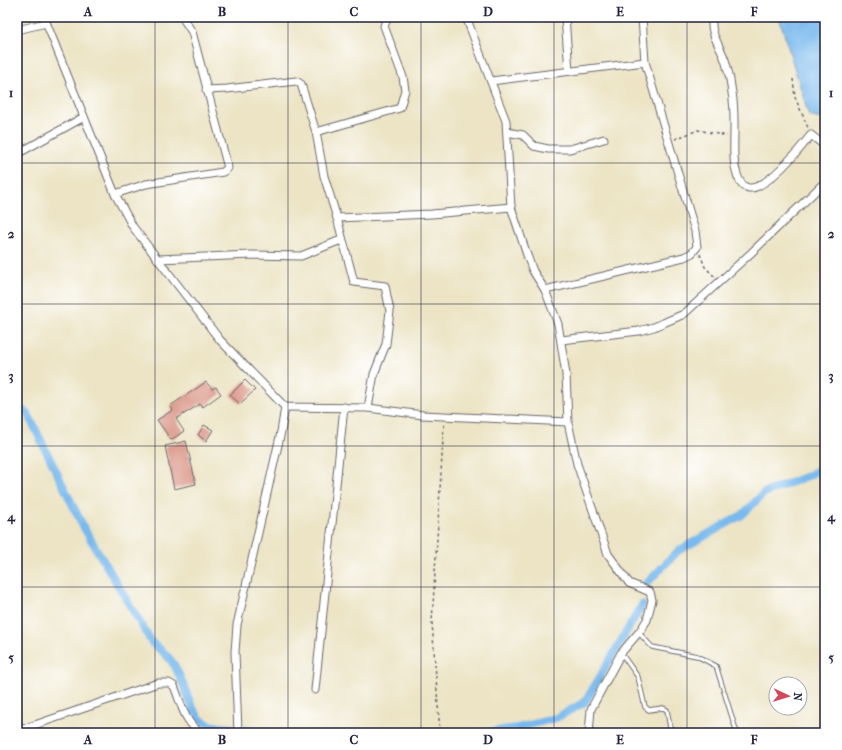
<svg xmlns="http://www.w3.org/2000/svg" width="842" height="750" viewBox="0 0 842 750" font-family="'IM FELL French Canon',serif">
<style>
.water{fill:#79b9ed;stroke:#4e6e94}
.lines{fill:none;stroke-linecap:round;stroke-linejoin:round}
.canal{stroke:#79b9ed;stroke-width:8}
.building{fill:#da9384}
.lane-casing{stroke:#69666b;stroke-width:5.5}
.street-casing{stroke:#69666b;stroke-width:9}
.path{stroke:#69666b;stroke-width:1.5;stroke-dasharray:3 3;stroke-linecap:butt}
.lane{stroke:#fff;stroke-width:3.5}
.street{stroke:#fff;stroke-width:7}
.grid{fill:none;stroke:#22223b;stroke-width:1;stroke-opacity:0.55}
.neatline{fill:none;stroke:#22223b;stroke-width:1.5}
.grid-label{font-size:13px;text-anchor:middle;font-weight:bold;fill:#22223b}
</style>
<rect width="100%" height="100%" fill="#fff"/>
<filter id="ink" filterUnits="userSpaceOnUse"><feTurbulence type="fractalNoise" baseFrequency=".025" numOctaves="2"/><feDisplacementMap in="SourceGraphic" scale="8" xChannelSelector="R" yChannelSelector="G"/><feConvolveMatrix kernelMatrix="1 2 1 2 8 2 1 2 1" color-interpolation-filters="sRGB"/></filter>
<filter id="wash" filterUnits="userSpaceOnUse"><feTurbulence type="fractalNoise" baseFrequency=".012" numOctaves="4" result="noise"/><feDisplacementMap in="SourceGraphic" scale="16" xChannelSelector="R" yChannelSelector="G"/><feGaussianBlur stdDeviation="0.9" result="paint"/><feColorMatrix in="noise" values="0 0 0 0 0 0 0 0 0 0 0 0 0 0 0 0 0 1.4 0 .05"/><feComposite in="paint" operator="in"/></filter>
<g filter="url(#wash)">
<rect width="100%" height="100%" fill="#ece4c5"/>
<path class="water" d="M779 17H825V120L809 116Z"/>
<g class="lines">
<g class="canal">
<path d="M17 406 28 414 84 528 152 643C161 650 168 655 174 665 184 680 190 713 204 722 212 727 223 727 232 728"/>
<path d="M645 585 678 551 742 515 764 493 810 475 825 465"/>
<path d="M245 730 264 733"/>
<path d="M483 733 517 728 556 718 585 702 642 605"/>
</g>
</g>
<g id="blocks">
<g class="building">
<path d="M245 380 255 390 240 404 230 395Z"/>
<path d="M206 382 212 389 216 387 221 394 203 407 200 404 176 419 184 431 171 440 157 420 173 410 170 406Z"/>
<path d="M204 425 213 430 206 441 198 435Z"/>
<path d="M186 441 196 484 174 489 165 446Z"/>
</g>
</g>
</g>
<g filter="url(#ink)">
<use href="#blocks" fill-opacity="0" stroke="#69666b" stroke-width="1"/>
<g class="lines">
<g class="lane-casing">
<g id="lane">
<path d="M639 633 652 647 697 656 716 666 737 733"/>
<path d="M621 653 638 677 645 707 649 710 663 708 667 710 671 733"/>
</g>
</g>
<g class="street-casing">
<g id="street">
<path d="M44 17 115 194 133 227 220 340 285 407 368 408 423 415 568 422"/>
<path d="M466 17 506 121 511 207 528 258 533 271 545 290 558 324 566 374 568 422 577 464 608 554 629 583 650 592 652 600 647 620 640 631 621 653 591 709 589 733"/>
<path d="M565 17 569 71"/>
<path d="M713 17C708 33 722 48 726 63 729 73 731 83 732 93 736 114 733 136 734 157 734 166 738 187 749 188 766 190 801 148 811 135L825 146"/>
<path d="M17 30 46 23"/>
<path d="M491 81 645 62"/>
<path d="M206 90 227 89 296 81 301 84 316 132 324 176 337 218 354 282 385 286 390 311 386 344 374 374 368 408"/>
<path d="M316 132 400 108 405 90 403 77 384 26 388 17"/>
<path d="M507 132 523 135 534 146 548 149H570L604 139"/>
<path d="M17 154 84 117"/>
<path d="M115 194 146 184 223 172 228 168 192 32 182 17"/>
<path d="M337 218 432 214 511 207"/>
<path d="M158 259 252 255 301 256 341 240"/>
<path d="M545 290 684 257 692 253 697 247 695 231 645 62 642 17"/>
<path d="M561 340 639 331 654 327 684 314 751 253 825 182"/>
<path d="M315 690 344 407"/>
<path d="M17 731 158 683H169L174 686C181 703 185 725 202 733"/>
<path d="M238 733 235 652 237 625 281 432 285 407"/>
</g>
</g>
<g class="path">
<path d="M793 79 795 97 808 128"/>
<path d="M675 139 698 130 727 136"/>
<path d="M700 254 705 267 715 277"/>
<path d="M440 733 432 622 444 423"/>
</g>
<use href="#lane" class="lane"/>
<use href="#street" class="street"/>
</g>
</g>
<path class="grid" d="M155 17V733M288 17V733M421 17V733M554 17V733M687 17V733M17 163H825M17 304H825M17 446H825M17 587H825"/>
<rect width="842" height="750" fill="none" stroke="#fff" stroke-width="44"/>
<g transform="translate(788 696) rotate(94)"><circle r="19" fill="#ffffff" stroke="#a7a7b1"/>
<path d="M0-3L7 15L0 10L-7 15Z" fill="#d1495b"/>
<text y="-6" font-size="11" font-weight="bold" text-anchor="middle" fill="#22223b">N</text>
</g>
<rect x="22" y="22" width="798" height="706" class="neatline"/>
<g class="grid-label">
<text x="88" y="16">A</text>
<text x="222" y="16">B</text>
<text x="354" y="16">C</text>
<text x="488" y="16">D</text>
<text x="620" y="16">E</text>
<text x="754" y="16">F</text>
<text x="11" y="97">1</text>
<text x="831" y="97">1</text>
<text x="11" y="238">2</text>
<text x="831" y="238">2</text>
<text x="11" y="380">3</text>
<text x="831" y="380">3</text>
<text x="11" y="521">4</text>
<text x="831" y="521">4</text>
<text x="11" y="662">5</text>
<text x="831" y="662">5</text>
<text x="88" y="744">A</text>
<text x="222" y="744">B</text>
<text x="354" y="744">C</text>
<text x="488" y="744">D</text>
<text x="620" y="744">E</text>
<text x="754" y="744">F</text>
</g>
</svg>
